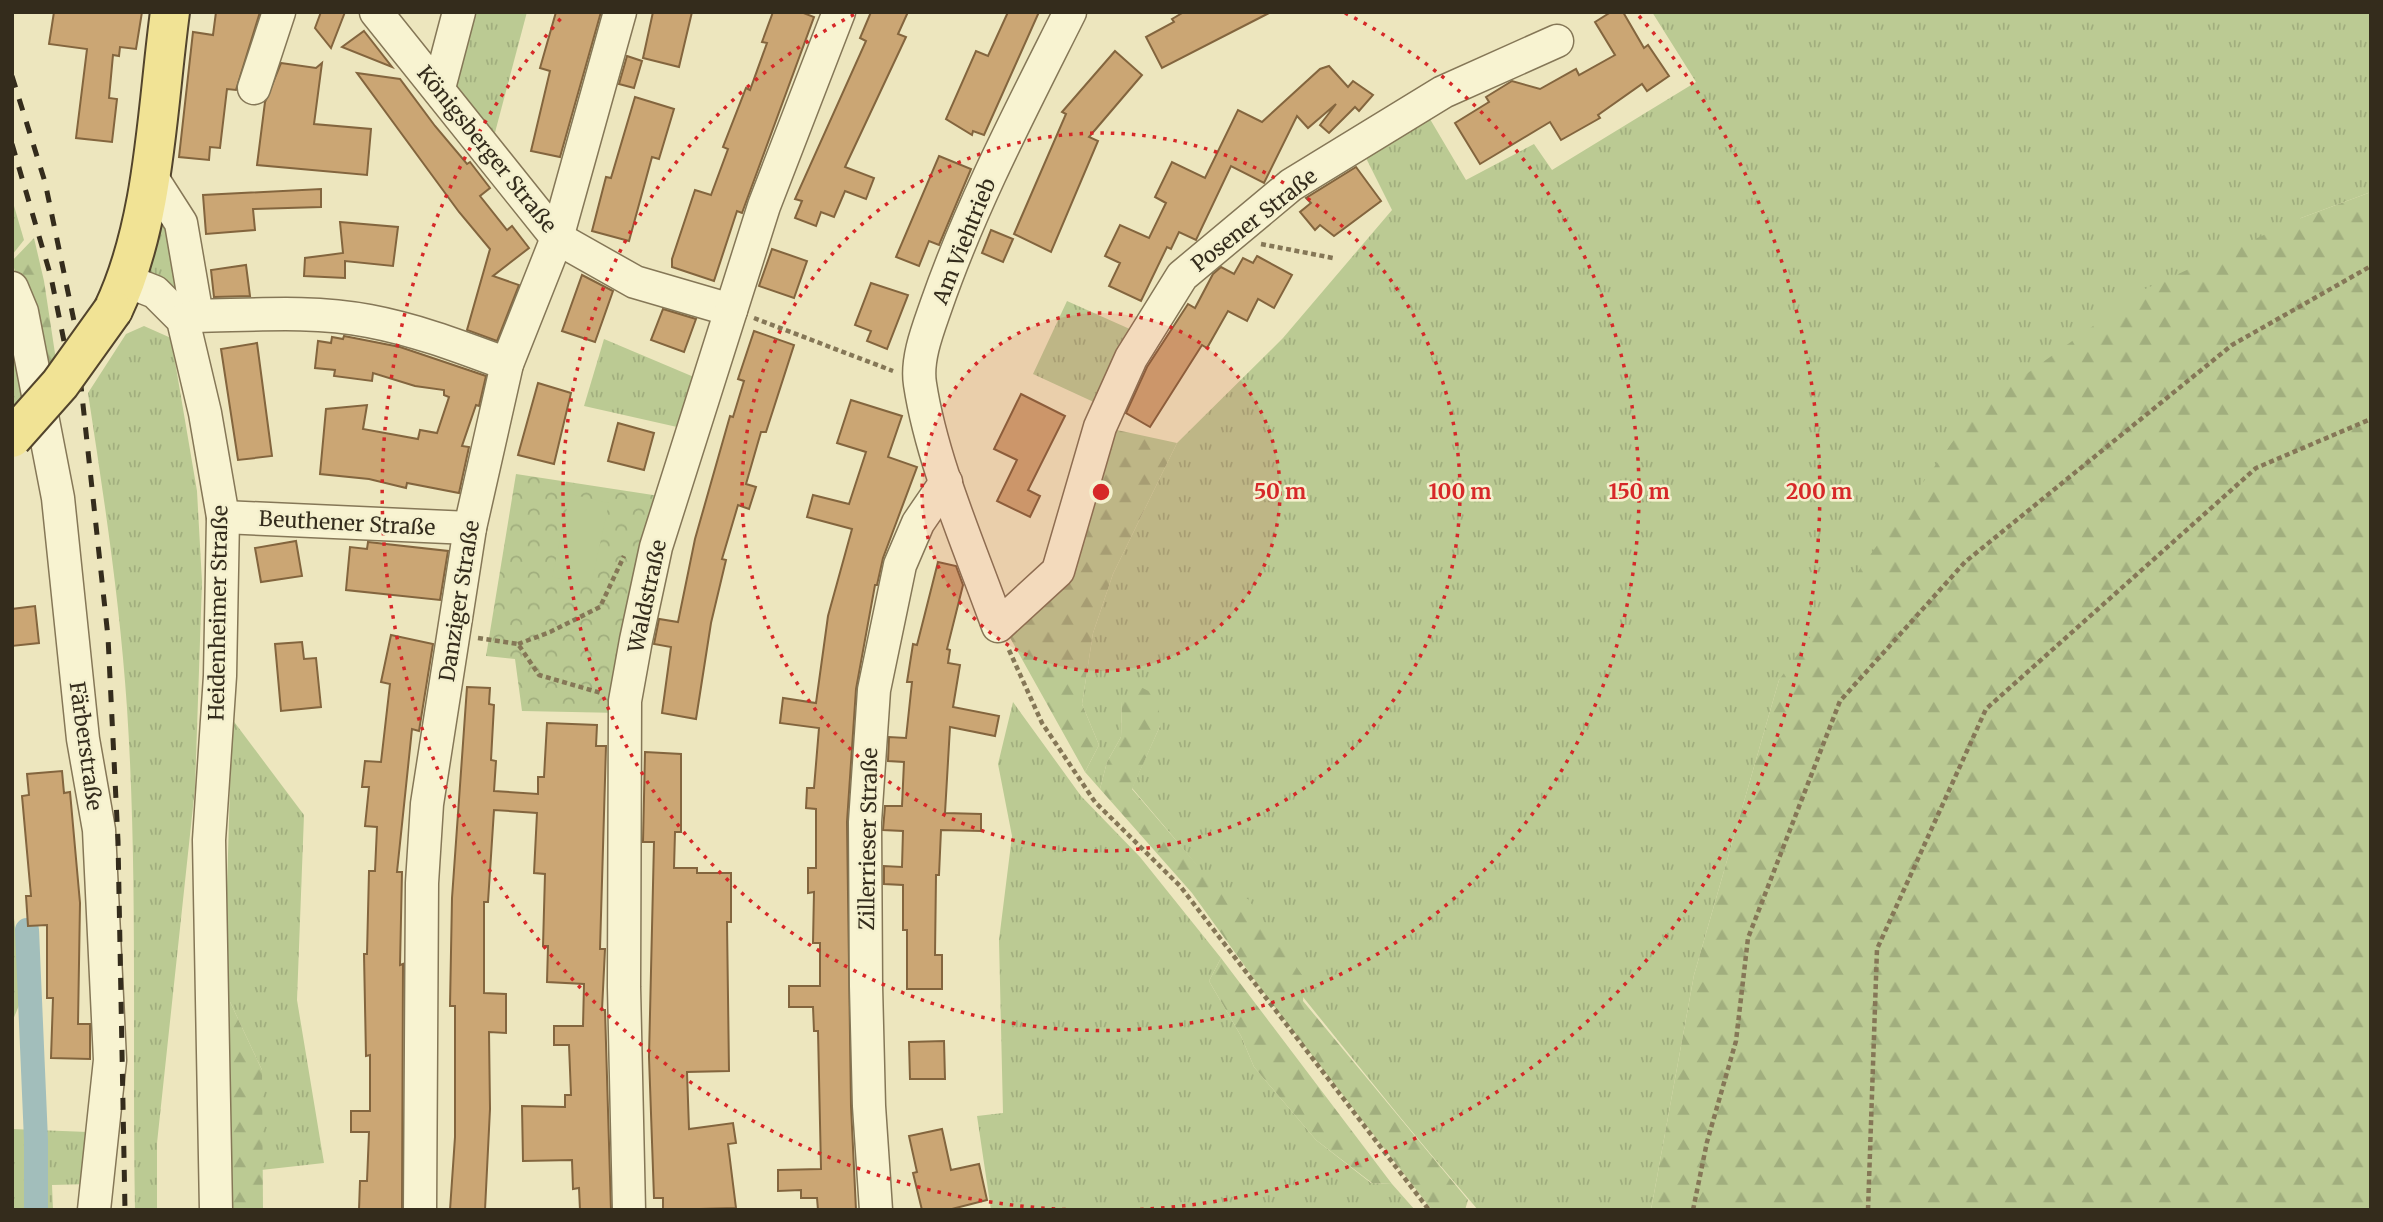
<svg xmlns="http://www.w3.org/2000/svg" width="2383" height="1222" viewBox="0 0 2383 1222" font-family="Merriweather,serif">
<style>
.grass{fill:url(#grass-tufts)}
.forest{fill:url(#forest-firs)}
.park{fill:url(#park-crowns)}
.garden{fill:#bbca93}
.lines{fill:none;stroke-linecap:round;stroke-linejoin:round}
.canal{stroke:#a2bebb;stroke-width:24}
.building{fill:#cba674;stroke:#83653e;stroke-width:2}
.minor-casing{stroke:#857757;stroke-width:35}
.major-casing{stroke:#52442c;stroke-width:42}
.path{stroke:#857757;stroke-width:4.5;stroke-dasharray:5 3.5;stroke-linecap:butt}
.minor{stroke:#f8f3d1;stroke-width:32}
.major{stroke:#f1e395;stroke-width:38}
.rail{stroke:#342c1c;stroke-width:5;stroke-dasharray:12 12;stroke-linecap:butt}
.major-bridge-casing{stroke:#52442c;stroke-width:42;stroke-linecap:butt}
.major-bridge{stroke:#f1e395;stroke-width:38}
.ring{fill:none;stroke:#d62828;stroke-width:3.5;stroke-dasharray:3.5 7}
.labels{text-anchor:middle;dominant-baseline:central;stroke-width:5;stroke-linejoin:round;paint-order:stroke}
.street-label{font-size:21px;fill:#342c1c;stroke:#f4f0ce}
.centre{fill:#d62828;stroke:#f4f0ce;stroke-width:3.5}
.ring-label{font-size:21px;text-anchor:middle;font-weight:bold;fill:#d62828;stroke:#f4f0ce;stroke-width:5;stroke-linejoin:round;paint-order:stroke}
</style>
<defs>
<pattern id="grass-tufts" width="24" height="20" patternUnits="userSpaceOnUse" patternTransform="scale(1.75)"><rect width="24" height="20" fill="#bbca93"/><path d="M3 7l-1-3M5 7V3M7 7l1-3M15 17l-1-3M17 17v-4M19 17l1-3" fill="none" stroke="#a1ae7e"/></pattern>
<pattern id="forest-firs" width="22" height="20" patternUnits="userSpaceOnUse" patternTransform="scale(1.75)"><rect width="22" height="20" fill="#bbca93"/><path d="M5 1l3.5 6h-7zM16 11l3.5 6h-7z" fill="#a1ae7e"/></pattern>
<pattern id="park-crowns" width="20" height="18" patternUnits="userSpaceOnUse" patternTransform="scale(1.75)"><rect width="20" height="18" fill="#bbca93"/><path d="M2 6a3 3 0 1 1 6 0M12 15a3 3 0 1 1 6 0" fill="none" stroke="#a1ae7e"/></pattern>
</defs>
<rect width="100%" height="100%" fill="#ede6be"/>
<g class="grass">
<path d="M470 12H527L493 140 449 86Z"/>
<path d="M1652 12H2371V192L2301 218 1779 680 1694 975 1651 1210H1478C1360 1073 1250 926 1132 788L1160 726 1122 701 1121 737 1107 762 1100 789 1085 772 1099 745 1082 704 1093 633 1113 574 1177 443 1283 338 1392 210 1363 152 1427 114 1466 180 1534 144 1552 170 1696 82Z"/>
<path d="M149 173 197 316 127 281Z"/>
<path d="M12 199 24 240 12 255Z"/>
<path d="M1067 301 1132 330 1098 404 1033 374Z"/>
<path d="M144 326 171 338 197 491 202 582 195 788 157 1143V1210H135C132 1043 138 875 127 708 120 602 104 498 88 393L126 334Z"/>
<path d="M604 339 701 380 686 429 584 406Z"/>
<path d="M1013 702 1081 796 1140 857 1221 958 1209 981 1241 1036 1254 1067 1316 1140 1371 1183 1392 1184 1415 1210H991L977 1116 1003 1113 999 940 1012 836 998 764Z"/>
<path d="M232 719 304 815 297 1000 324 1163 261 1170 262 1070 224 989Z"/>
<path d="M12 1129 88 1132 91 1184 52 1185 53 1210H12Z"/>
</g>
<g class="forest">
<path d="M2371 192V1210H1651L1694 975 1779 680 1975 411 2143 290 2301 218Z"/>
<path d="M34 238 44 281 56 360 12 411V345L34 338 12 261Z"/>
<path d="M1103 427 1177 443 1113 574 1093 633 1082 704 1099 745 1085 772 1004 627 1062 574Z"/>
<path d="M1135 684 1158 696 1160 726 1132 789 1222 894 1248 899 1305 979 1303 1001 1468 1200 1465 1210H1432L1270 1001 1192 893 1100 789 1107 762 1121 737 1122 701Z"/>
<path d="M12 901 23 996 12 1022Z"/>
<path d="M1221 958 1392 1184 1372 1183 1316 1140 1254 1067 1241 1036 1209 981Z"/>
<path d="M224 989 262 1070 263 1210H226Z"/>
</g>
<path class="park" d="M516 474 666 497 621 713 522 711 515 659 486 656Z"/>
<path class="garden" d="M570 494 609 503 591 585 552 577Z"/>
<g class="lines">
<path class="canal" d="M27 930 36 1140V1210"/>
</g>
<g class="building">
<path d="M54 12H142L136 49 120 47 119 56 113 55 109 98 117 99 112 142 76 138 87 49 49 44Z"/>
<path d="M216 12H260L236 90 227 89 220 148 210 147 209 160 179 157 193 32 213 35Z"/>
<path d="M321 12H345L331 48 315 28Z"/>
<path d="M556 12H601L560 157 531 151 550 71 540 68Z"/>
<path d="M653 12H692L679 67 643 58Z"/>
<path d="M773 12H801L814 17 742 213 737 211 714 281 672 267V259L695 190 711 195 728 149 723 147 746 88 750 90 767 43 762 42Z"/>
<path d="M871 12H908L898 34 906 37 845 167 874 178 866 199 845 191 834 217 821 212 816 226 795 218 802 201 795 199 866 41 860 38Z"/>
<path d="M1008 12H1039L984 135 973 131 972 135 946 119 976 51 988 56Z"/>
<path d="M1184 12H1271L1162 68 1146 37 1174 22 1172 19Z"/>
<path d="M1611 12H1623L1644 48 1648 45 1669 76 1647 91 1642 84 1598 115 1600 118 1561 140 1550 122 1480 164 1455 123 1489 102 1486 97 1512 81 1540 89 1576 69 1579 75 1615 55 1595 22Z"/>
<path d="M364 31 392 67 342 47Z"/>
<path d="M1115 51 1142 75 1089 137 1098 141 1051 252 1014 234 1066 114 1062 112Z"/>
<path d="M627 56 642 61 634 88 619 84Z"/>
<path d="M281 63 316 68 322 63 314 124 371 129 367 175 257 165 265 102Z"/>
<path d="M1329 66 1348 87 1353 81 1373 95 1359 111 1355 107 1329 133 1320 125 1336 104 1308 128 1297 116 1264 183 1231 166 1196 240 1179 232 1171 249 1167 247 1141 301 1109 286 1120 263 1105 256 1120 225 1149 238 1166 203 1155 197 1172 162 1205 178 1238 110 1262 122 1320 69Z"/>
<path d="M357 73 400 79 435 126 467 164 470 162 490 188 480 196 507 230 512 226 529 248 493 276 519 285 497 341 467 330 490 249 459 212Z"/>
<path d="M635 97 674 109 659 159 652 157 629 241 592 231 606 177 611 178Z"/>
<path d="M939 156 971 169 939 245 929 241 919 266 896 257Z"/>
<path d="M1356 167 1381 201 1334 236 1320 225 1315 230 1300 212 1311 203 1306 198Z"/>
<path d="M321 189V207L253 209 255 230 206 234 203 195Z"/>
<path d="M340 222 398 227 393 266 345 261V278L304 276 305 258 343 253Z"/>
<path d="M991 230 1013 239 1003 262 982 253Z"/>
<path d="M772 249 807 261 794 298 759 286Z"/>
<path d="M1257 256 1292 275 1274 308 1258 299 1247 321 1228 311 1207 348 1202 345 1150 427 1126 413 1147 367 1188 304 1195 308 1213 274 1221 267 1234 274 1243 258 1253 263Z"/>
<path d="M246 265 250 296 214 297 211 270Z"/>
<path d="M582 275 613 291 595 342 562 331Z"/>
<path d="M871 283 908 295 887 349 867 341 871 331 855 325Z"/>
<path d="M663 309 696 319 684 352 651 340Z"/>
<path d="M754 331 794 345 766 432H761L746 484 756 487 749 509 738 505 722 559 726 560 711 623 696 719 662 713 671 647 654 644 659 619 678 622 695 539 730 416 733 417 744 381 738 379Z"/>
<path d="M344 336 400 347 486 376 479 406 476 405 462 446 469 447 459 493 407 483 406 488 369 479 320 474 326 409 367 405 363 429 418 439 420 430 437 433 449 397 444 395V390L415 386 373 373 372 381 334 376 335 370 315 368 318 341 331 343 332 337 343 339Z"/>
<path d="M257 343 272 456 238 460 221 349Z"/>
<path d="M538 383 571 393 554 464 518 455Z"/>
<path d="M1021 394 1065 416 1028 490 1040 496 1030 517 997 501 1017 460 994 449Z"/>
<path d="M851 400 902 416 888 457 917 467 883 558 877 585H875L856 689 847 822 851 1106 856 1210H818L817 1198H801V1190L778 1191V1170L821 1169 818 1031H814L813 1007H789V986H820V943H813L814 892 808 893V868H816V809L806 808 807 788H814L819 728 780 723 783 698 816 703 828 616 852 529 807 517 813 495 849 504 866 452 837 443Z"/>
<path d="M618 423 654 433 644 470 608 461Z"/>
<path d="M296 541 302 576 261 582 255 548Z"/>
<path d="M368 542 448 551 440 600 346 590 350 547 367 549Z"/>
<path d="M938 562 956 566 963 585 947 649 950 650 948 663 960 665 953 707 999 716 995 736 950 727 945 813 981 814V831L941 830 939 875H936L935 955H942V989H907V930H903V885L884 884V866L902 867 903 831 883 830 885 806H902L904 762 888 761 889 737 906 738 912 682H907L913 644 917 645Z"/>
<path d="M35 606 39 643 12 646V609Z"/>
<path d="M391 635 433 644 419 731 412 729 397 872H402L400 965 403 964 402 1210H359L360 1181H367L369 1132H351V1111H370V1055L366 1056 364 954H367L369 871H375L377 827 365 826 369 787H362L365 761 381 762 390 684 381 682Z"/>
<path d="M302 642 304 659 316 658 321 707 281 711 275 644Z"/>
<path d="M467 687 490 688 489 704 494 705 491 760 496 761 494 791 538 794V777H544L547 723 597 725 596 746H606L600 949H605L602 1010H605L611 1210H580L579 1188 573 1189 572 1160 523 1161 522 1106 565 1107V1095H571L569 1045H554V1026H583L584 984 547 982 548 946H543L545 874 534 873 537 813 494 810 488 902H484V993L506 994V1033L489 1032 490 1109 485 1210H450L455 1137V1006H450L452 898Z"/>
<path d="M645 752 681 754V832H675L674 868H697V873H731V922H727L729 1071 687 1072 689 1129 733 1123 736 1143 728 1144 736 1208 663 1210V1198H654L649 1057 654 842H643Z"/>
<path d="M62 771 64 793 70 792 80 903 78 1024H90V1059L51 1058 53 998H47V925L28 926 26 896H31L22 796 29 795 27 774Z"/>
<path d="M944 1041 945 1079H910L909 1042Z"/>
<path d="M942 1129 951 1170 979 1164 987 1200 948 1210H922L913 1173 917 1172 909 1136Z"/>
</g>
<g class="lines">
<g class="minor-casing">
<g id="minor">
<path d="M376 12 557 238 635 282 731 310"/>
<path d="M1070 12C1022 108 971 205 936 306 928 329 916 359 920 384 932 463 971 550 998 626L1058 571 1100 427 1131 358 1182 276 1291 185 1443 92 1557 41"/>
<path d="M254 88 279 12"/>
<path d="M439 88 459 12"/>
<path d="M149 173 181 223 197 316"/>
<path d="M127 281 155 292 183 320 205 413 223 517 220 676 209 840 216 1210"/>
<path d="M12 288 22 312 58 498 83 739 99 830 110 1060 94 1210"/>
<path d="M183 320 197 316C254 315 313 310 369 321 417 330 461 347 507 364"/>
<path d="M223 517 470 528"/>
<path d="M420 1210 422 883 427 804 470 528 507 364 557 238 620 12"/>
<path d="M629 1210 624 987 625 701 636 640 656 547 764 206 839 12"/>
<path d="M876 1210 869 1106 866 986 865 822 874 690 900 565 918 523 946 482"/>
</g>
</g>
<g class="major-casing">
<path id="major" d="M113 310C155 222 157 108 170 12"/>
</g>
<g class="path">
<path d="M1261 244 1333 258"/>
<path d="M754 318 893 371"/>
<path d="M478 638 518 644 539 675 601 693"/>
<path d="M518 644 550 632 600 607 624 556"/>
<path d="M1009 650 1042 723 1095 802 1180 886 1429 1210"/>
<path d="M1693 1210 1707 1142 1736 1041 1748 938 1840 701 1965 562 2232 345 2371 266"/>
<path d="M1868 1210 1877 949 1986 709 2256 468 2371 419"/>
</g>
<use href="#minor" class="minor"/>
<use href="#major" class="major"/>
<g class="rail">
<path d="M12 76 45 182 74 321 108 637 118 841 125 1210"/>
<path d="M12 144 51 277 71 376"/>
</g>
<g class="major-bridge-casing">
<path id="major-bridge" d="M12 438 60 384 113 310"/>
</g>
<use href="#major-bridge" class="major-bridge"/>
</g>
<circle cx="1101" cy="492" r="179" fill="#d62828" fill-opacity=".12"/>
<g class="ring">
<circle cx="1101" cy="492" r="179"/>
<circle cx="1101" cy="492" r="359"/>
<path d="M1345 13A538 538 0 1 1 857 13"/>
<path d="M1076 1210A718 718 0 0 1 563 16M1639 16A718 718 0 0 1 1126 1210"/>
</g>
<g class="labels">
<g class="street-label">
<text transform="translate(487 149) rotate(51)">Königsberger Straße</text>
<text transform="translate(1254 220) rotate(-38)">Posener Straße</text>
<text transform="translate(964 241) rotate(-68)">Am Viehtrieb</text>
<text transform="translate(347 523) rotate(3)">Beuthener Straße</text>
<text transform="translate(647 596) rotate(-78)">Waldstraße</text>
<text transform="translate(459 601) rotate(-81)">Danziger Straße</text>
<text transform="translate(218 613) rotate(-89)">Heidenheimer Straße</text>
<text transform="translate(86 746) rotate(82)">Färberstraße</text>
<text transform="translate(868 839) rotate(-89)">Zillerrieser Straße</text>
</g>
</g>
<circle cx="1101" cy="492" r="10" class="centre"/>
<g class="ring-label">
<text x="1280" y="499">50 m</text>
<text x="1460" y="499">100 m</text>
<text x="1639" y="499">150 m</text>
<text x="1819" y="499">200 m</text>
</g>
<rect width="2383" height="1222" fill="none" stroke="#342c1c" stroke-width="28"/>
</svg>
